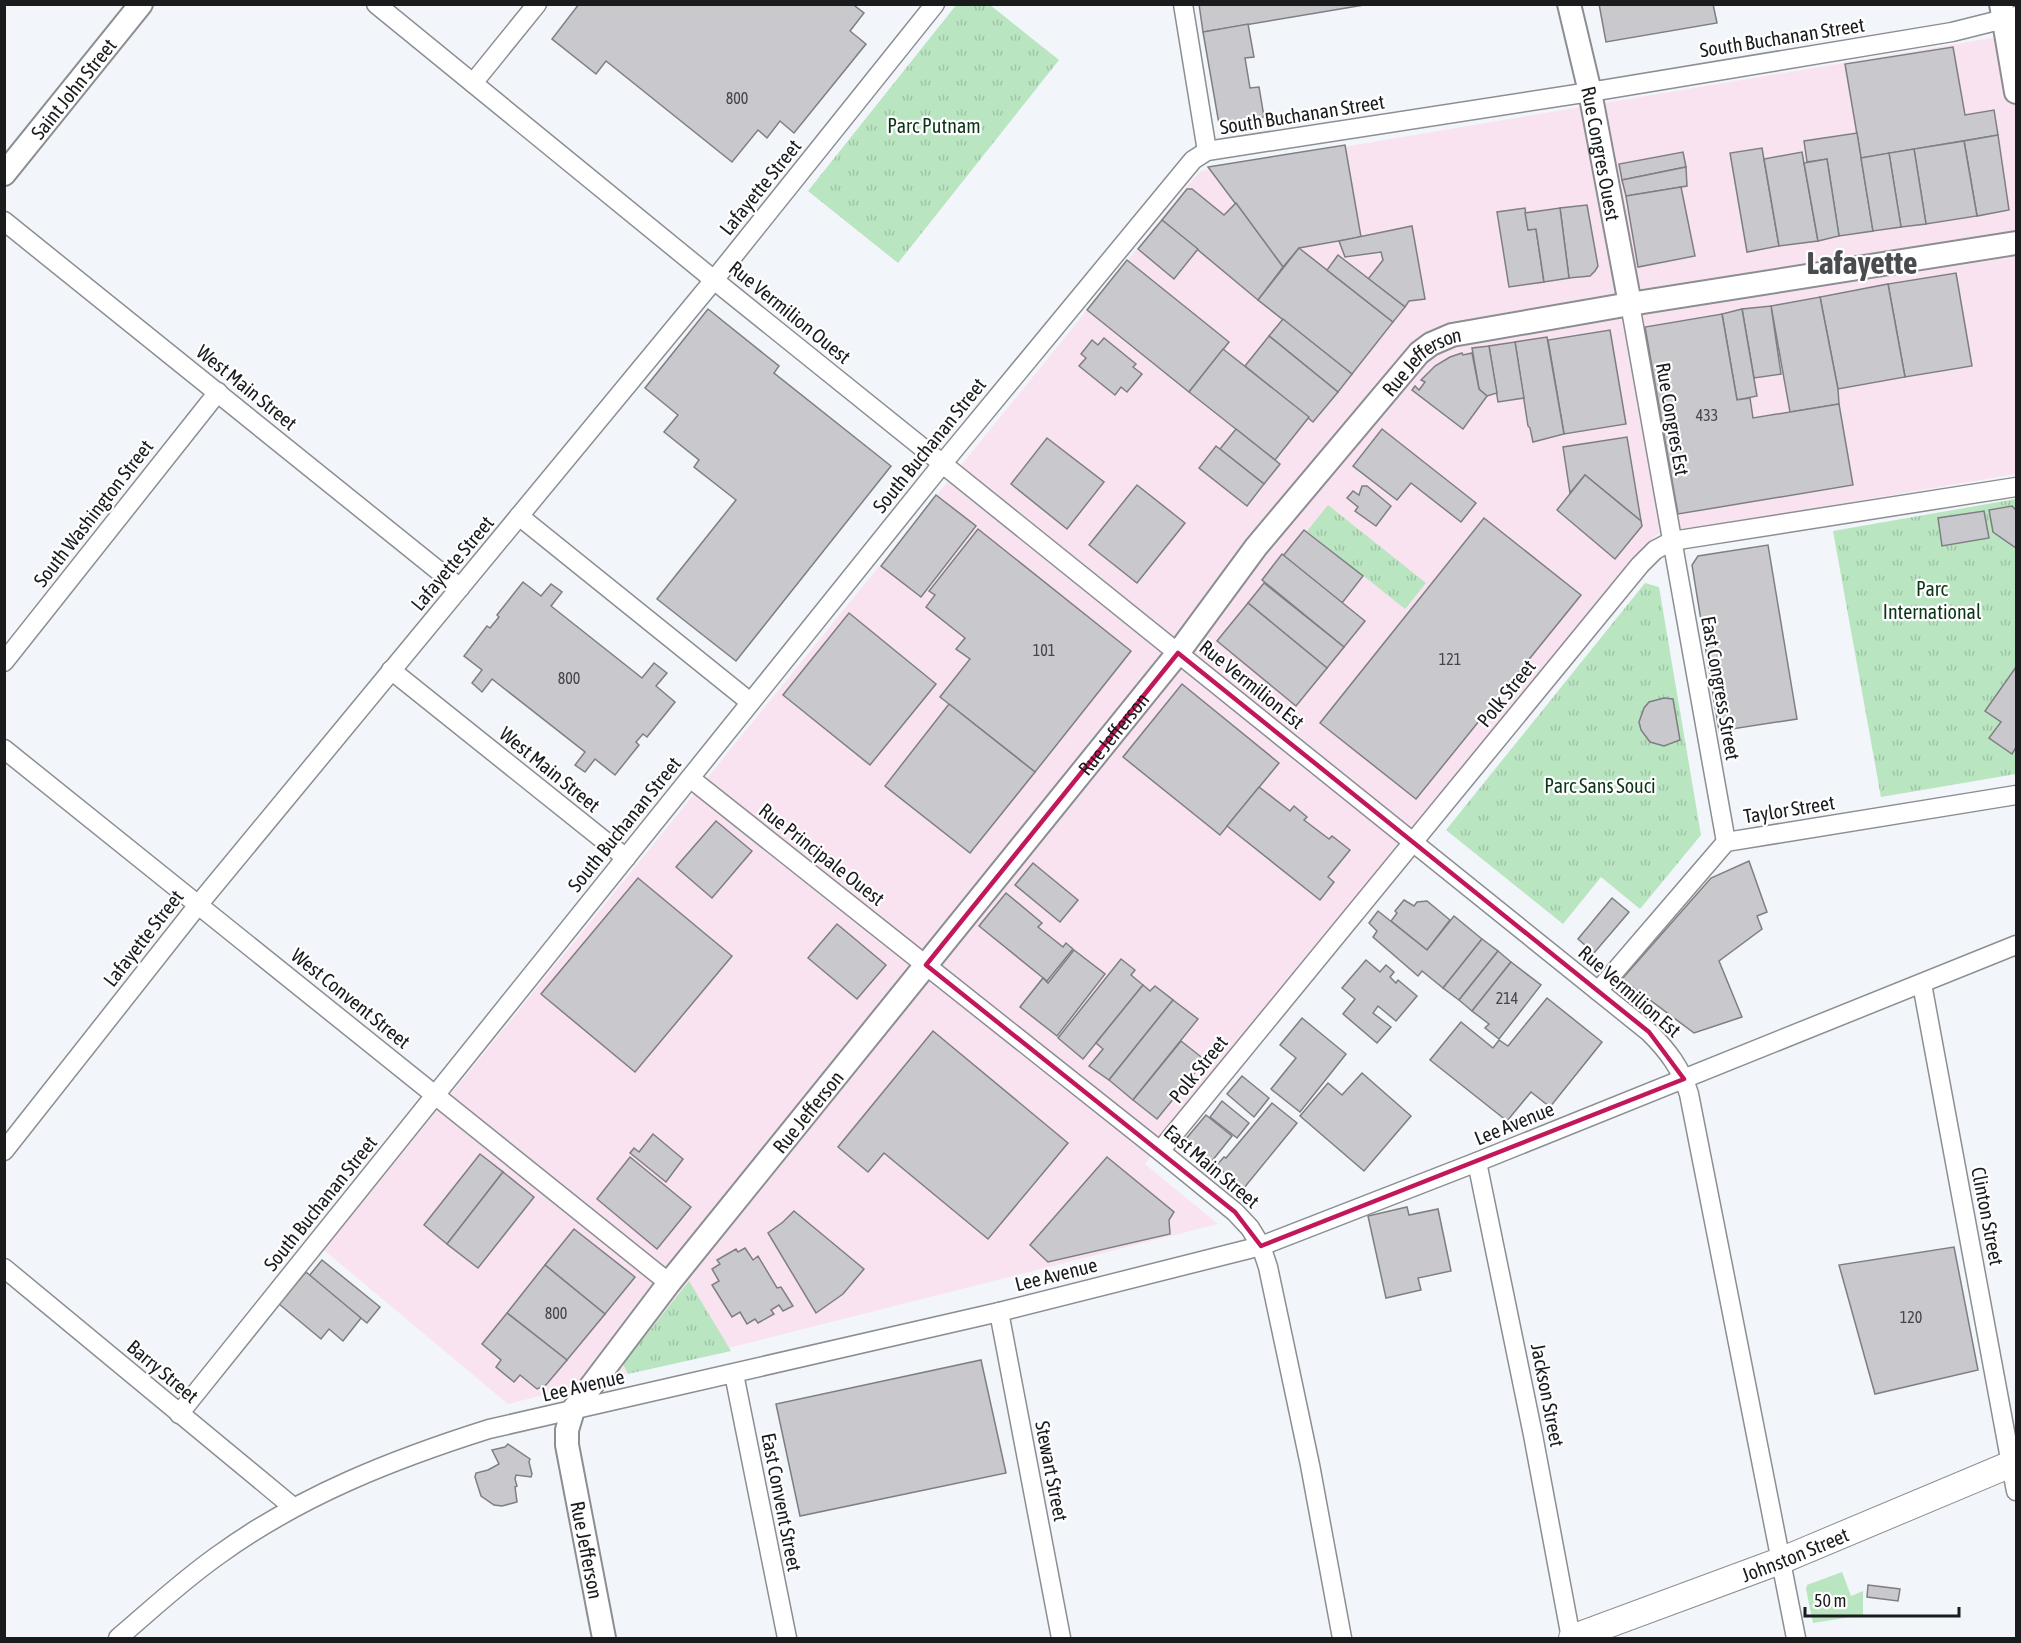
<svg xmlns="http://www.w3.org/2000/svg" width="2021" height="1643" viewBox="0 0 2021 1643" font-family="'Asap Condensed',sans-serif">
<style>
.commercial{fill:#fae3f1}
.park{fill:url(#park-tufts)}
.garden{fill:#bae5c1}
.building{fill:#c8c8cd;stroke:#7e7f83;stroke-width:1.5}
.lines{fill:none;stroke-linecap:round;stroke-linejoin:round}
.minor-casing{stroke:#8b8e92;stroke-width:21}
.tertiary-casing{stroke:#8b8e92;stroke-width:26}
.secondary-casing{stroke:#8b8e92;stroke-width:28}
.minor{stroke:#fff;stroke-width:18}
.tertiary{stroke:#fff;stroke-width:22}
.secondary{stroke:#fff;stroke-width:26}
.marked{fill:none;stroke:#c2185b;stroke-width:4.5;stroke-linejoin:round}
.labels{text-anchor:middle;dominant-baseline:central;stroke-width:4.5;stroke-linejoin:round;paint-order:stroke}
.number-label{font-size:16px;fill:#464649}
.street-label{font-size:20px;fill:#1a1b1d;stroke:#fff}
.park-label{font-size:20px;fill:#0a3517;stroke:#fff}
.town-label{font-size:32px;font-weight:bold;fill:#494b4f;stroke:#fff}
</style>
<defs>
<pattern id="park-tufts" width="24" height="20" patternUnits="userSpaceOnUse" patternTransform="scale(1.5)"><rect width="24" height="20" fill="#bae5c1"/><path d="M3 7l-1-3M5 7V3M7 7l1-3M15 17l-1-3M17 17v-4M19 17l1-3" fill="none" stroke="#9fc4a5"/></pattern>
</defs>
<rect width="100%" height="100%" fill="#f2f5f9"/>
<path class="commercial" d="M2016 31V474L1656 535 1145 1164 1218 1224 508 1404 324 1250 1200 171 1992 38Z"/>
<g class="park">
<path d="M957 4 990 5 1059 60 898 263 808 191Z"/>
<path d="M2016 499V774L1881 797 1833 531Z"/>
<path d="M1328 505 1426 583 1405 609 1307 531Z"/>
<path d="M1645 583 1659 587 1701 835 1640 909 1601 877 1563 924 1446 830Z"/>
<path d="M689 1281 731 1351 628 1374 623 1364Z"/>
</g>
<path class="garden" d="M1842 1572 1851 1596 1863 1591V1615L1813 1623 1806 1589 1807 1585Z"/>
<g class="building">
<path d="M579 4H857L855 6 864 13 850 31 866 44 794 133 780 121 767 138 758 130 732 162 606 61 596 74 552 39Z"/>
<path d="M1199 4H1370L1203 32Z"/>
<path d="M1599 4H1713L1717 23 1606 42Z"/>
<path d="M1248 24 1254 57 1245 58 1250 88 1259 87 1264 117 1219 124 1203 32Z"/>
<path d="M1953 47 1965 115 1994 110 1998 135 1861 158 1845 64Z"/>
<path d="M1857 133 1873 231 1839 236 1827 159 1807 162 1804 141Z"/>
<path d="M1998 135 2009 210 1977 216 1964 141Z"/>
<path d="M1964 141 1977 216 1926 224 1914 149Z"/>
<path d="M1345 145 1361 237 1299 248 1283 267 1208 167Z"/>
<path d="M1762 148 1779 246 1747 252 1730 153Z"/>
<path d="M1914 149 1926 224 1901 227 1889 153Z"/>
<path d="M1683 152 1686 167 1622 180 1619 164Z"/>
<path d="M1802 152 1818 241 1779 246 1764 159Z"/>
<path d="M1889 153 1901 227 1873 231 1861 158Z"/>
<path d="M1827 159 1839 236 1818 241 1804 163Z"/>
<path d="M1686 167 1687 186 1626 196 1622 180Z"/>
<path d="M1681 187 1695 256 1638 267 1626 196Z"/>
<path d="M1187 189H1192L1224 215 1236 203 1283 267 1258 300 1162 220Z"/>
<path d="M1587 205 1598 266 1595 271 1590 276 1569 278 1560 208Z"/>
<path d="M1525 208 1528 230 1536 229 1544 282 1509 287 1497 212Z"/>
<path d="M1560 208 1569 278 1544 282 1536 229 1528 230 1525 213Z"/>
<path d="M1162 220 1198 249 1174 279 1138 249Z"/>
<path d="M1412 226 1425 299 1409 301 1405 307 1368 279 1383 260 1381 252 1345 257 1339 241Z"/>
<path d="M1299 248 1393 322 1352 374 1258 300Z"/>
<path d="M1338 255 1405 307 1393 322 1327 270Z"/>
<path d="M1127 260 1229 342 1189 392 1087 310Z"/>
<path d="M1956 273 1972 366 1905 377 1888 284Z"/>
<path d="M1888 284 1905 377 1838 389 1820 297Z"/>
<path d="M1820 297 1838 389 1839 404 1790 412 1771 306Z"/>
<path d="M1771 306 1781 374 1754 378 1742 309Z"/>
<path d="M708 309 779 366 774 373 891 466 736 661 657 599 736 500 694 467 699 460 664 432 678 415 645 388Z"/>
<path d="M1742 309 1757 396 1737 400 1722 314Z"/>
<path d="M1722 314 1737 400 1750 398 1753 418 1839 404 1853 485 1678 514 1645 327Z"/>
<path d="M1283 319 1352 374 1338 392 1269 336Z"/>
<path d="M1610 330 1626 424 1564 434 1548 340Z"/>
<path d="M1269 336 1338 392 1313 422 1245 366Z"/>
<path d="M1547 337 1564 434 1533 442 1530 428 1528 426 1515 342Z"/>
<path d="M1104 338 1136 364 1133 367 1142 374 1127 392 1121 387 1115 395 1079 366 1086 358 1081 354 1092 340 1098 345Z"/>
<path d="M1515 342 1524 398 1498 402 1489 346Z"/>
<path d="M1489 346 1497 393 1487 396 1479 389 1472 348Z"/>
<path d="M1223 349 1309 417 1275 460 1189 392Z"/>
<path d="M1462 353 1463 355 1472 353 1479 389 1487 396 1463 429 1412 390 1415 386 1419 390 1425 382 1421 380 1435 366 1450 357Z"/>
<path d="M1236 429 1280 464 1264 484 1220 449Z"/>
<path d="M1382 429 1476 503 1461 522 1411 483 1397 500 1353 466Z"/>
<path d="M1627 437 1641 521 1585 475 1570 493 1563 447Z"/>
<path d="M1047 438 1104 482 1067 529 1011 484Z"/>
<path d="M1216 446 1264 484 1247 506 1199 468Z"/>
<path d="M1585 475 1641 521 1642 526 1615 559 1557 510Z"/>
<path d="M1137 485 1185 523 1137 583 1089 545Z"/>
<path d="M1362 486H1367L1391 506 1376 526 1355 511 1358 507 1347 498 1353 491 1359 495Z"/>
<path d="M936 495 976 526 921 597 881 566Z"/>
<path d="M2012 506 2016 510V548L1993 532 1989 510Z"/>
<path d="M1984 511 1989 538 1942 546 1938 518Z"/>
<path d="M1484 518 1581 595 1416 799 1320 723Z"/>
<path d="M978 529 1131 651 1035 772 940 697 970 659 956 649 965 638 926 607 935 595 929 591Z"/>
<path d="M1304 530 1363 576 1342 603 1283 556Z"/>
<path d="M1768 545 1797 719 1719 731 1692 565 1698 556Z"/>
<path d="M1282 554 1365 621 1344 647 1262 580Z"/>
<path d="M523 582 541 596 551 584 562 592 551 606 642 678 654 663 667 673 656 686 675 702 647 737 643 734 636 742 639 745 615 775 595 759 585 772 575 765 585 752 492 679 482 692 472 683 482 670 464 656 487 626 490 628 499 617 497 615Z"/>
<path d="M1264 583 1344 647 1327 668 1248 603Z"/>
<path d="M1248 603 1327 668 1296 706 1217 641Z"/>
<path d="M849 613 936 684 870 765 783 695Z"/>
<path d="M2016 667V747L2012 754 1989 738 2001 722 1985 711Z"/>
<path d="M1182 684 1279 763 1220 835 1123 757Z"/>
<path d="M1664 698 1673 699 1680 740 1664 746 1650 742 1641 730 1639 722 1644 708 1649 702Z"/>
<path d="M949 704 1035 772 970 853 885 786Z"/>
<path d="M1259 787 1290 811 1294 806 1307 817 1304 820 1329 839 1332 836 1350 850 1328 877 1334 882 1320 900 1227 826Z"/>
<path d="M716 821 752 851 712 898 676 867Z"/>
<path d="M1749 861 1767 912 1757 916 1762 929 1719 961 1742 1017 1694 1033 1622 979 1711 878Z"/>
<path d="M1033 863 1078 900 1060 922 1015 885Z"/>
<path d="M638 878 732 956 635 1072 541 994Z"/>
<path d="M1006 893 1042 923 1038 927 1063 947 1066 943 1073 949 1047 981 979 926Z"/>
<path d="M1612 898 1629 912 1594 953 1578 939Z"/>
<path d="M1404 900 1414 906 1417 902 1427 901 1450 920 1427 950 1391 921 1397 913 1395 911Z"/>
<path d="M1378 911 1427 950 1454 916 1482 939 1443 988 1422 971 1418 976 1373 937 1377 931 1369 923Z"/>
<path d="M837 924 886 965 857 999 808 958Z"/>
<path d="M1482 939 1498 951 1459 1000 1443 988Z"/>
<path d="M1074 950 1105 974 1057 1036 1020 1007 1043 978 1048 983Z"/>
<path d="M1498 951 1511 962 1472 1011 1459 1000Z"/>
<path d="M1121 959 1135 970 1131 975 1143 985 1083 1059 1058 1038Z"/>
<path d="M1366 960 1380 972 1386 965 1394 972 1390 977 1396 983 1398 980 1417 996 1396 1021 1378 1006 1373 1013 1391 1027 1377 1043 1343 1014 1355 999 1342 988Z"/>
<path d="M1511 962 1541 985 1499 1039 1485 1028 1489 1024 1472 1011Z"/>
<path d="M1143 985 1150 991 1155 986 1173 1000 1109 1080 1089 1066 1103 1049 1096 1043Z"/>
<path d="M1547 998 1602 1042 1550 1107 1531 1092 1507 1121 1430 1060 1461 1022 1493 1048 1499 1040 1508 1046Z"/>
<path d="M1173 1000 1198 1019 1133 1100 1109 1080Z"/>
<path d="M1302 1018 1346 1054 1300 1112 1271 1089 1296 1058 1280 1045Z"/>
<path d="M933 1031 1068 1143 988 1239 884 1153 868 1172 838 1147Z"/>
<path d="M1181 1041 1205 1060 1157 1119 1133 1100Z"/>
<path d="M1362 1073 1411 1116 1364 1171 1300 1116 1328 1083 1342 1095Z"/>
<path d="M1242 1076 1269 1098 1254 1117 1227 1094Z"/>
<path d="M1222 1101 1249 1123 1237 1138 1210 1117Z"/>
<path d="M1272 1103 1297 1123 1244 1188 1216 1166 1224 1157 1226 1158Z"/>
<path d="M1206 1115 1232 1136 1212 1161 1185 1140Z"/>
<path d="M653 1134 683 1159 666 1182 630 1153 634 1148 639 1152Z"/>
<path d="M480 1154 503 1172 447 1244 424 1225Z"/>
<path d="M630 1157 691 1207 657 1249 597 1199Z"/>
<path d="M1107 1157 1174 1212 1169 1220 1170 1234 1048 1262 1030 1245Z"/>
<path d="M503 1172 534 1197 478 1268 447 1244Z"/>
<path d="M1407 1207 1409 1215 1438 1209 1451 1271 1418 1278 1421 1290 1386 1298 1368 1216Z"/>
<path d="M794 1211 864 1269 843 1294 816 1313 768 1233 783 1222Z"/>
<path d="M574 1229 635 1277 605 1314 545 1265Z"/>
<path d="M1954 1247 1978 1370 1875 1394 1839 1265Z"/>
<path d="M745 1248 753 1260 758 1256 777 1288 781 1287 793 1306 783 1311 779 1305 771 1310 774 1314 758 1323 755 1319 747 1324 740 1312 732 1317 712 1285 719 1281 712 1269 720 1264 717 1260 736 1249 738 1252Z"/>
<path d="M322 1260 380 1307 367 1323 309 1276Z"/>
<path d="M545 1265 605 1314 567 1360 507 1313Z"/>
<path d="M306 1272 361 1318 343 1341 329 1329 321 1339 279 1304Z"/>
<path d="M507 1313 567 1360 546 1385 537 1389 520 1375 514 1382 496 1367 501 1360 482 1344Z"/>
<path d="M981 1360 1006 1473 800 1516 776 1404Z"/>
<path d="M508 1444 530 1459 529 1462 532 1474 531 1477 516 1475 515 1479 517 1486 515 1487 517 1502 502 1506 494 1505 481 1496 475 1477 476 1473 488 1470 499 1464 492 1450 505 1447Z"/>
<path d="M1868 1585 1900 1589 1898 1601 1867 1597Z"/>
</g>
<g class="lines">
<g class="minor-casing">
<g id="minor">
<path d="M376 4 714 280 1649 1032C1668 1051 1681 1068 1689 1094L1796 1638"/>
<path d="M1183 4 1207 151"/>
<path d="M473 83 537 4"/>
<path d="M4 221 460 588"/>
<path d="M1630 304 1726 842"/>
<path d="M519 516 750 702"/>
<path d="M4 662 218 392"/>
<path d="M391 670 626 858"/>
<path d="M4 749 669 1283"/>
<path d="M690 778 1160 1151 1235 1212 1250 1228 1261 1246 1268 1267 1310 1465 1342 1638"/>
<path d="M1922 984 2016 1491"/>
<path d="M1598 991 1726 842 2016 795"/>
<path d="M4 1151 198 905 714 280 935 4"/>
<path d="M1160 1151 1640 565 1655 550 1672 541 2016 487"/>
<path d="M1477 1162 1533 1435 1571 1638"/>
<path d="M4 1268 293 1507"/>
<path d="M999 1312 1061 1638"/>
<path d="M734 1374 787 1638"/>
<path d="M179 1414 943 463 1193 160 1207 151 1590 92 1952 32 2016 16"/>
<path d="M118 1638C151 1610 184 1579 220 1554 302 1495 394 1459 489 1429L999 1312 1261 1246 1477 1162 2016 945"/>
</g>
</g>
<g class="tertiary-casing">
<g id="tertiary">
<path id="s1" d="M1569 4 1590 92 1630 304"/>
<path d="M2001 4 2016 92"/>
<path id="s2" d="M4 174 141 4"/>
<path id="s3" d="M604 1638 567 1445V1430L573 1410 669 1283 1178 653 1256 547 1419 353 1431 344 1452 335 1630 304 2016 243"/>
</g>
</g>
<g class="secondary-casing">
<g id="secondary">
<path id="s4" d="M1572 1638 1780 1561 2016 1462"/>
</g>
</g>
<use href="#minor" class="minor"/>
<use href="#tertiary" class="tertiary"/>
<use href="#secondary" class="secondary"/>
</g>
<path class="marked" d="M1178 653 1649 1032 1684 1079 1261 1246 1235 1212 926 965Z"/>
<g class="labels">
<g class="number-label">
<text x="737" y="98">800</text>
<text x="1707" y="415">433</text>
<text x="1044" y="650">101</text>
<text x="1450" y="659">121</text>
<text x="569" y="678">800</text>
<text x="1507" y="998">214</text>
<text x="556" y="1313">800</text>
<text x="1911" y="1317">120</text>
</g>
<g class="street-label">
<text transform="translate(1782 37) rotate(-9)">South Buchanan Street</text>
<text stroke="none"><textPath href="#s2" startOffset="110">Saint John Street</textPath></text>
<text transform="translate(1302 114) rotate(-9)">South Buchanan Street</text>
<text stroke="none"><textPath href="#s1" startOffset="153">Rue Congres Ouest</textPath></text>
<text transform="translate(760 187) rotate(-51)">Lafayette Street</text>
<text transform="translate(790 312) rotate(39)">Rue Vermilion Ouest</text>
<text stroke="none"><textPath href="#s3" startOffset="1584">Rue Jefferson</textPath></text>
<text transform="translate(247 387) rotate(39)">West Main Street</text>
<text transform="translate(1673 419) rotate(80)">Rue Congres Est</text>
<text transform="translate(929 445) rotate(-51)">South Buchanan Street</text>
<text transform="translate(93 513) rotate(-52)">South Washington Street</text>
<text transform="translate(452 563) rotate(-50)">Lafayette Street</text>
<text transform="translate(1252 684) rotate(39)">Rue Vermilion Est</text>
<text transform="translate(1721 688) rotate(80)">East Congress Street</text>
<text transform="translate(1506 693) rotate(-51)">Polk Street</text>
<text stroke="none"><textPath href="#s3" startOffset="1098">Rue Jefferson</textPath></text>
<text transform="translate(550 769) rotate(39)">West Main Street</text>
<text transform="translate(1789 809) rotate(-9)">Taylor Street</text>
<text transform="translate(624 824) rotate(-51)">South Buchanan Street</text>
<text transform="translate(822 854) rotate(38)">Rue Principale Ouest</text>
<text transform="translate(143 938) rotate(-52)">Lafayette Street</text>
<text transform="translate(1630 991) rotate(41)">Rue Vermilion Est</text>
<text transform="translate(351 998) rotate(39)">West Convent Street</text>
<text transform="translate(1198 1069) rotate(-51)">Polk Street</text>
<text stroke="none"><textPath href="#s3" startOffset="612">Rue Jefferson</textPath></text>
<text transform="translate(1514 1123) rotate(-22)">Lee Avenue</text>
<text transform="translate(1212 1166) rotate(40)">East Main Street</text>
<text transform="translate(320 1203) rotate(-51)">South Buchanan Street</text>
<text transform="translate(1988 1216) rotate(79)">Clinton Street</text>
<text transform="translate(1056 1274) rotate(-14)">Lee Avenue</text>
<text transform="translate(163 1371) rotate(40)">Barry Street</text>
<text transform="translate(583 1385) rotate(-13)">Lee Avenue</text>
<text transform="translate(1548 1395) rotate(79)">Jackson Street</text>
<text transform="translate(1052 1471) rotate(79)">Stewart Street</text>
<text transform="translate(782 1502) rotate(79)">East Convent Street</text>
<text transform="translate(587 1550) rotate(79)">Rue Jefferson</text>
<text stroke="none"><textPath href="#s4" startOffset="238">Johnston Street</textPath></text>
</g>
<g class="park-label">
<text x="934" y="125">Parc Putnam</text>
<text x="1932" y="588">Parc<tspan x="1932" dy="23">International</tspan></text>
<text x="1600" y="785">Parc Sans Souci</text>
</g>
<g class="town-label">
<text x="1862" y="262">Lafayette</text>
</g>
</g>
<rect width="2021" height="1643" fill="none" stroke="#1a1b1d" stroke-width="12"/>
<path d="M1805 1607v9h154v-9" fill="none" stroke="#1a1b1d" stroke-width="3"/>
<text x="1814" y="1607" font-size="18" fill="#1a1b1d" stroke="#ffffff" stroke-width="4.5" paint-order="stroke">50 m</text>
</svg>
